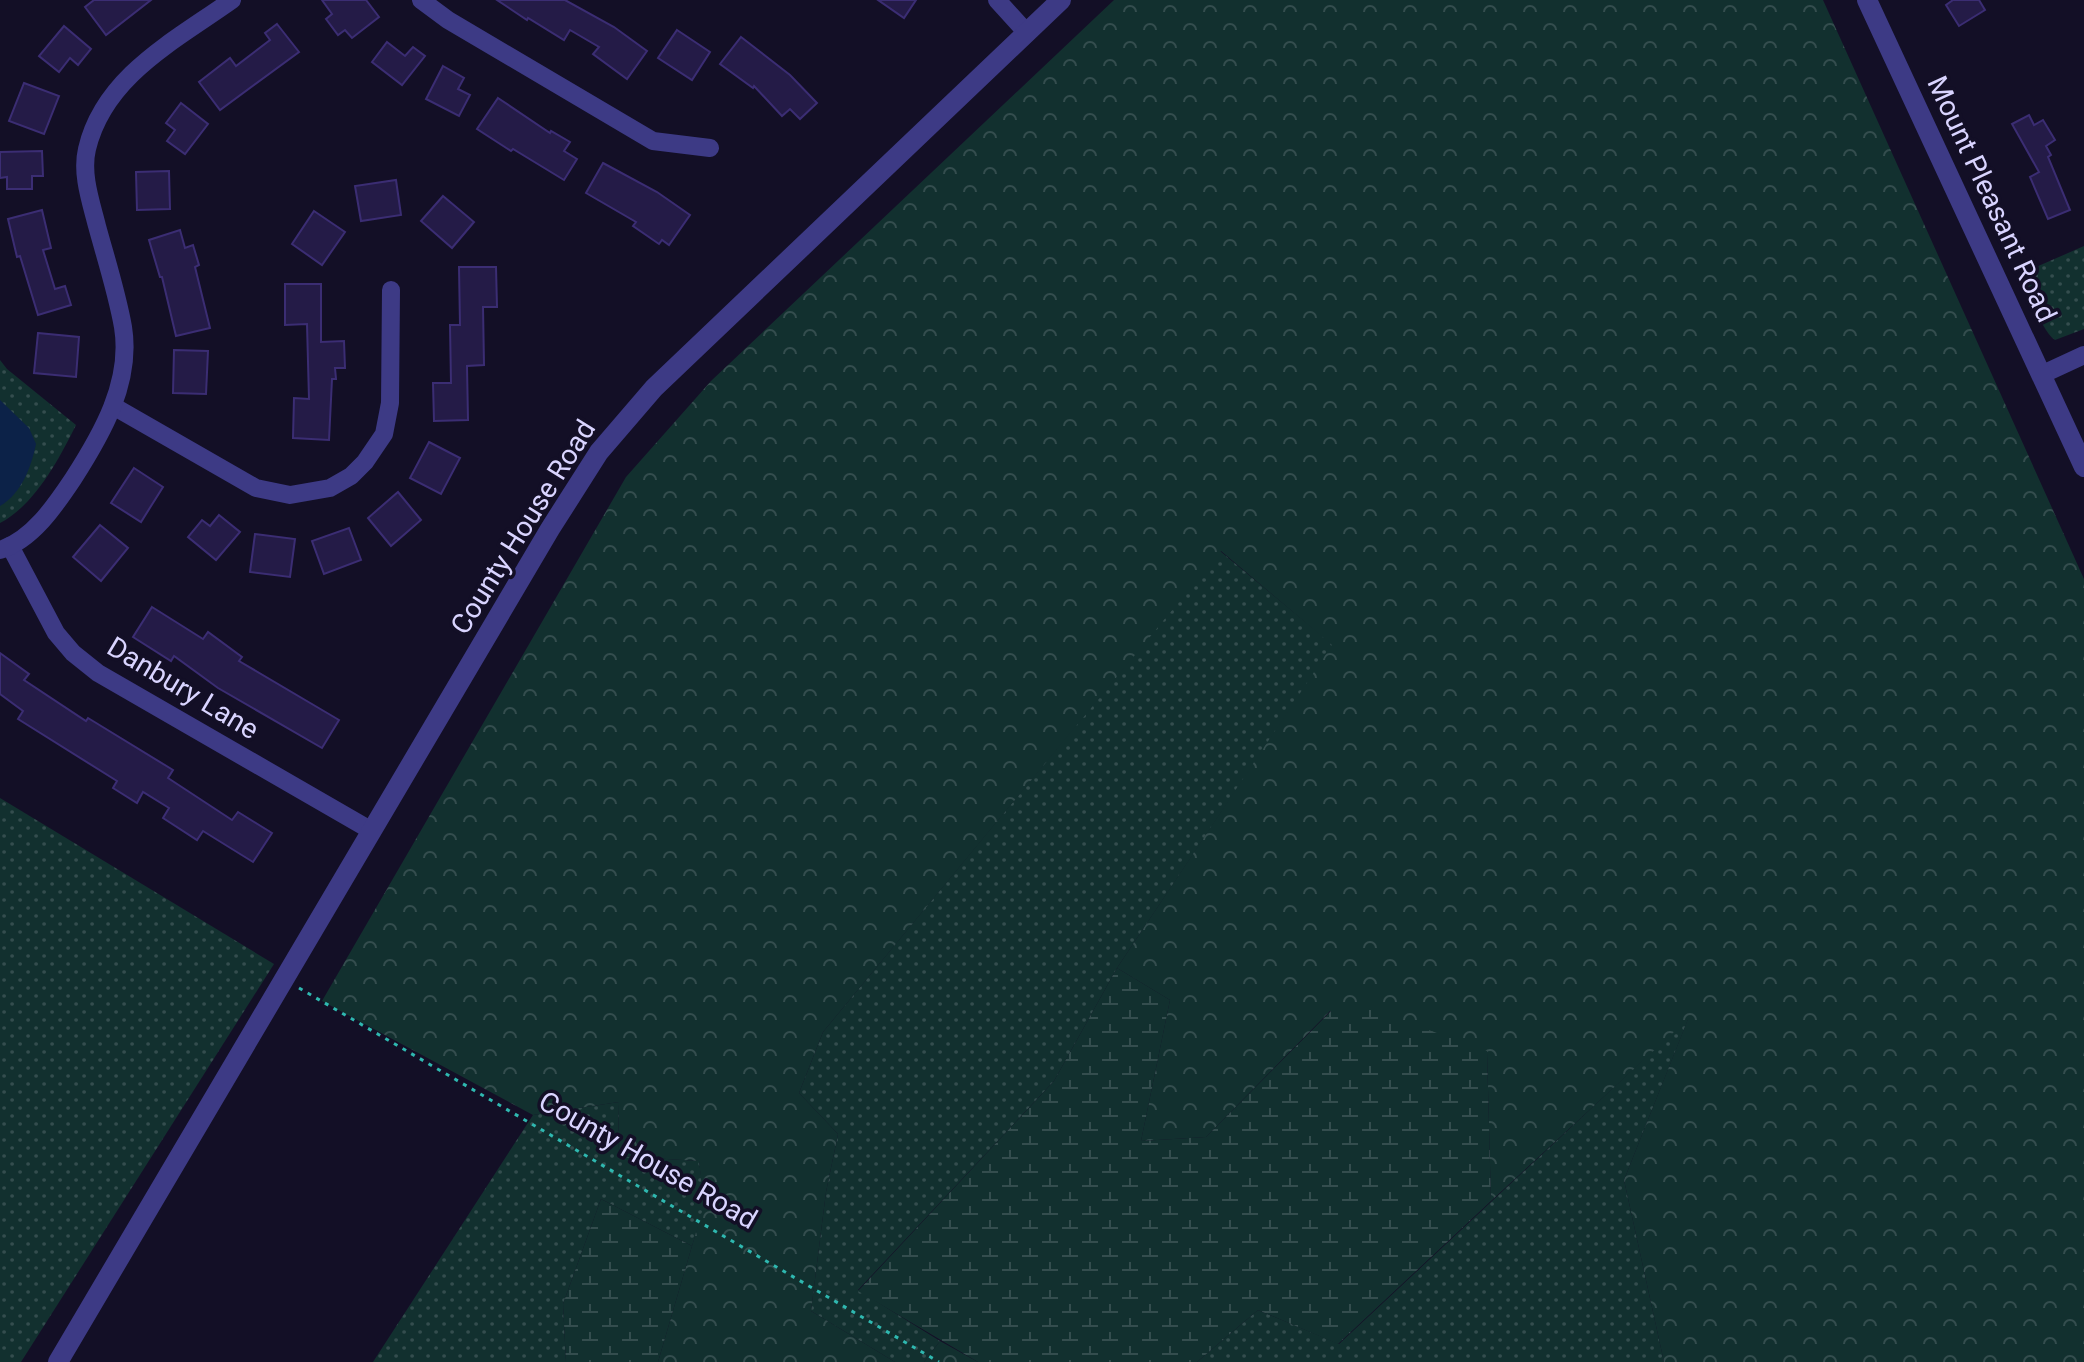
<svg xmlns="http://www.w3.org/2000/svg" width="2084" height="1362" viewBox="0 0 2084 1362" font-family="Roboto,sans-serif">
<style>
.grass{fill:url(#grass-dots)}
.forest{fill:url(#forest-crowns)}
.wetland{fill:url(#wetland-marsh)}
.water{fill:#0c2248}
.building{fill:#241b47;stroke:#3b2d73;stroke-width:2}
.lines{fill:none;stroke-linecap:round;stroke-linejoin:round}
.path{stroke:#2fb8b0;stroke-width:3;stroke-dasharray:4 6;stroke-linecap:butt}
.minor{stroke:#3d3a85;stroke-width:18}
.tertiary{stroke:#3d3a85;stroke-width:20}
.labels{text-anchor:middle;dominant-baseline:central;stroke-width:7;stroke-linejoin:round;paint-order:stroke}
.street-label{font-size:28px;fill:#d9d4ff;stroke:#130f26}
</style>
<defs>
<pattern id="grass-dots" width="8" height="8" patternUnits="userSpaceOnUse" patternTransform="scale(2)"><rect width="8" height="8" fill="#12302f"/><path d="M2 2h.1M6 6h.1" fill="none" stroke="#344d4e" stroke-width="1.8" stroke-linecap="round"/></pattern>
<pattern id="forest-crowns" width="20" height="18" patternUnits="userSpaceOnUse" patternTransform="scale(2)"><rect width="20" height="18" fill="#12302f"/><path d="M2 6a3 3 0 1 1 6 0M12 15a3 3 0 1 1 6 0" fill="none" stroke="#344d4e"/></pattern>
<pattern id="wetland-marsh" width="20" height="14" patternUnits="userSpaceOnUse" patternTransform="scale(2)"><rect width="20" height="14" fill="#12302f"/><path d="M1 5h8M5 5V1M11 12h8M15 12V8" fill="none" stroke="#344d4e"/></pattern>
</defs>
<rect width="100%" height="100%" fill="#130f26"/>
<g class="grass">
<path d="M2084 246V329L2055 340C2041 331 2030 292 2018 275Z"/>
<path d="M0 360 7 369 76 425C59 459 35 505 0 523Z"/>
<path d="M1220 551 1333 645 1117 968 1054 1081 858 1290 940 1341 924 1362H895L811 1311 826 1192 838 1134 799 1093 823 1032Z"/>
<path d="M0 798 274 964 21 1362H0Z"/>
<path d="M1689 1017 1624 1180 1664 1362H1197L1258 1310 1339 1344Z"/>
<path d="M619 1102 618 1156 699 1161 705 1205 692 1246 601 1199 563 1304 566 1362H373L533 1115Z"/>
</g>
<g class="forest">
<path d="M1114 0H1823L2084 579V1362H1664L1624 1180 1688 1019 1491 1201 1487 1052 1330 1011 1206 1137 1141 1141 1170 1000 1117 968 1332 645 1221 551 823 1032 799 1093 838 1134 826 1192 811 1311 895 1362H658L704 1205 699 1161 618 1156 619 1102 533 1115 322 1001 626 477 711 381Z"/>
<path d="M940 1341 978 1362H924Z"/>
</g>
<g class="wetland">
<path d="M1117 968 1170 1000 1141 1141 1206 1137 1331 1011 1370 1009 1487 1051 1491 1201 1338 1344 1258 1310 1197 1362H978L858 1291 1054 1081Z"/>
<path d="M601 1199 692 1246 658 1362H566L563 1304Z"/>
</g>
<path class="water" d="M0 400 29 428 36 444C31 467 22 493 0 506Z"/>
<g class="building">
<path d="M94 0H151L106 35 85 7Z"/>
<path d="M322 0H366L379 17 352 38 345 30 338 35 326 19 332 14Z"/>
<path d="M497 0H565L614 27 647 51 627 79 593 54 599 47 570 30 564 40 528 18 527 20Z"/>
<path d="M878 0H916L904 18Z"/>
<path d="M1953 0H1979L1985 10 1959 26 1946 5Z"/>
<path d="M277 24 299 52 220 110 199 82 230 58 236 66 270 40 265 33Z"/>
<path d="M64 26 91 49 78 65 70 58 59 72 39 56Z"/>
<path d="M677 30 710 52 692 80 658 58Z"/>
<path d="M741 37 790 75 817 103 800 119 790 109 782 116 754 86 753 88 720 64Z"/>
<path d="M387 42 405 56 413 47 425 56 402 85 372 62Z"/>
<path d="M443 66 464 78 458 89 470 95 459 116 426 99Z"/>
<path d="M24 83 59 96 44 134 9 121Z"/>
<path d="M498 98 550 133 551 131 570 142 564 151 577 159 564 180 513 149 511 151 477 129Z"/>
<path d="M181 103 208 124 185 154 167 141 175 130 166 123Z"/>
<path d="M2029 115 2034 125 2043 120 2055 140 2046 146 2051 155 2048 157 2070 210 2048 219 2030 177 2039 172 2012 124Z"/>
<path d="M42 151 43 176H32V189H7V177L0 178V152Z"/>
<path d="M603 163 657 192 690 215 669 245 662 240 659 244 633 226 636 222 586 193Z"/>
<path d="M169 171 170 209 137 210 136 172Z"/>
<path d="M396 180 401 215 361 221 355 186Z"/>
<path d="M443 196 474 222 452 248 421 221Z"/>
<path d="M42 210 51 248 43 250 55 289 65 286 71 305 38 315 20 256 17 257 8 219Z"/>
<path d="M314 211 345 232 322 265 292 244Z"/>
<path d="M180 230 185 248 193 245 199 265 195 267 210 328 176 336 162 277H160L149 240Z"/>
<path d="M459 267H496L497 307H483L484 365 467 366 468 420 434 421 433 383H451L450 325H460Z"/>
<path d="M285 284H321V342L344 341 345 368H335L336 379H332L329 440 293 438 294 398 309 399 307 324 285 325Z"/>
<path d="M38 333 79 337 76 377 34 373Z"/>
<path d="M174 350 208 351 206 394 173 393Z"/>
<path d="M429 442 460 458 441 494 410 478Z"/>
<path d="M134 468 163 487 141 522 111 503Z"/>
<path d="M398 492 421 520 391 546 368 518Z"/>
<path d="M219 515 240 532 216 560 188 537 202 520 210 526Z"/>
<path d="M100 525 128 548 101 581 73 557Z"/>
<path d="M349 528 361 560 324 574 312 541Z"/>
<path d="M255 534 295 539 290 577 250 572Z"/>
<path d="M152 607 203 639 208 632 242 657 239 661 339 720 322 748 218 688 174 656 171 661 133 637Z"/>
<path d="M0 653 29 674 24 680 86 721 88 718 173 770 168 778 232 820 238 812 272 833 253 862 203 831 197 840 163 818 169 808 143 792 137 803 113 788 117 781 18 719 23 711 0 694Z"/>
</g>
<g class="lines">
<path class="path" d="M299 988 939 1362"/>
<g class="minor">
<path d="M421 0 448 20 653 141 710 148"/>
<path d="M997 0 1027 33"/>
<path d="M2043 374 2084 355"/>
<path d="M113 406 256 488 290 495 330 488 351 476 365 462 384 434 390 403 391 290"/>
<path d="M10 546 56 633 73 653 98 673 372 831"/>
<path d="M0 550C32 540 55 506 73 479 102 434 132 382 123 327 117 293 106 259 97 226 91 202 81 174 87 149 104 76 176 40 232 0"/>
</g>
<g class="tertiary">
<path d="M1867 0 2084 467"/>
<path d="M58 1362 550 529 599 452 654 388 1061 0"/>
</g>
</g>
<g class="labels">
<g class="street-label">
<text transform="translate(1992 199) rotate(65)">Mount Pleasant Road</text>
<text transform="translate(523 527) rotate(-58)">County House Road</text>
<text transform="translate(183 688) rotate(31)">Danbury Lane</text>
<text transform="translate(648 1160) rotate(30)">County House Road</text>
</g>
</g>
</svg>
